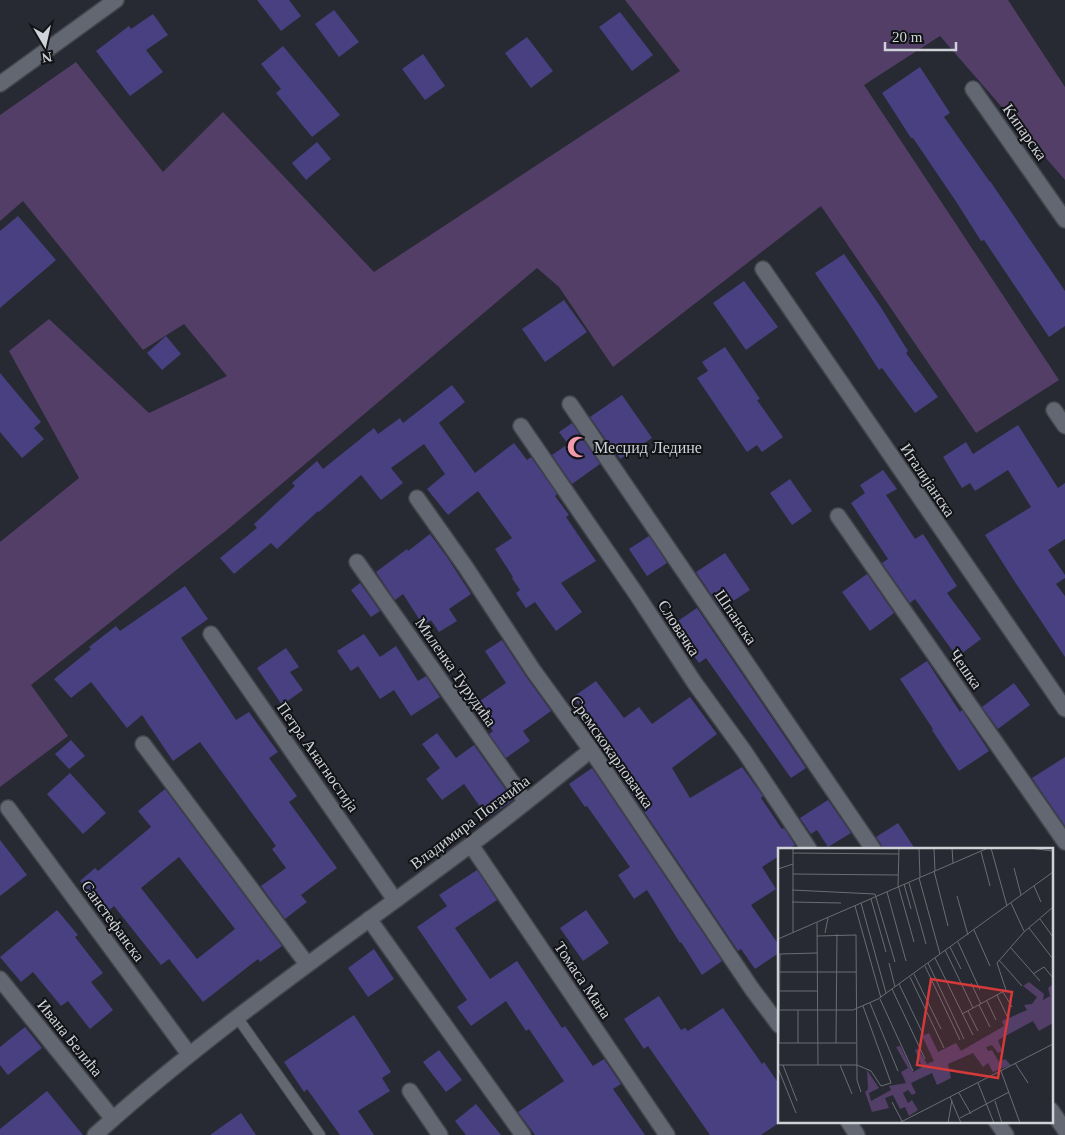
<svg xmlns="http://www.w3.org/2000/svg" width="1065" height="1135" viewBox="0 0 1065 1135" font-family="'Times New Roman',serif">
<style>
.green{fill:#523e67}
.building{fill:#484080;fill-rule:evenodd}
.lines{fill:none;stroke-linecap:round;stroke-linejoin:round}
.service-casing{stroke:#42454b;stroke-width:12}
.minor-casing{stroke:#42454b;stroke-width:18}
.tertiary-casing{stroke:#42454b;stroke-width:18}
.service{stroke:#636771;stroke-width:10}
.minor{stroke:#636771;stroke-width:15}
.tertiary{stroke:#636771;stroke-width:15}
.labels{text-anchor:middle;dominant-baseline:central;stroke-width:4;stroke-linejoin:round;paint-order:stroke}
.street-label{font-size:16px;fill:#cfd2d7;stroke:#111316}
.poi-label{font-size:16px;fill:#cfd2d7;stroke:#111316;text-anchor:start}
.inset-road{fill:none;stroke:#6a6d74;stroke-width:1}
.view{fill:#d5393a;fill-opacity:0.15;stroke:#d5393a;stroke-width:2.5}
.inset-edge{fill:none;stroke:#cfd2d7;stroke-width:2.5}
</style>
<rect width="100%" height="100%" fill="#272a32"/>
<path class="green" d="M625 0H1008L1065 87V180L940 36 864 85 1059 380 976 433 821 206 613 367 559 287 537 268 227 530 31 685 68 736 0 787V542L79 478 9 351 49 319 149 413 227 376 184 324 143 350 23 201 0 221V115L76 62 163 172 223 112 374 272 680 71Z"/>
<g class="building">
<path d="M257 0H289L301 16 281 31Z"/>
<path d="M334 10 359 42 339 57 315 24Z"/>
<path d="M620 12 653 55 632 71 599 27Z"/>
<path d="M153 14 168 35 146 50 163 72 130 96 96 51 129 26 131 29Z"/>
<path d="M527 37 553 71 531 88 505 53Z"/>
<path d="M283 46 340 115 312 137 276 93 281 89 261 64Z"/>
<path d="M423 54 445 86 425 100 402 69Z"/>
<path d="M920 67 950 113 944 117 990 182V181L1065 291V326L1049 337 984 240 981 241 957 203 913 138H911L882 93Z"/>
<path d="M317 142 331 159 306 180 292 163Z"/>
<path d="M18 216 56 260 0 308V231Z"/>
<path d="M844 254 880 306 908 351 906 353 938 397 915 413 882 368 879 370 850 325 815 273Z"/>
<path d="M744 281 778 327 746 350 713 303Z"/>
<path d="M564 300 587 332 545 362 522 329Z"/>
<path d="M166 336 181 354 162 370 147 353Z"/>
<path d="M725 347 760 399 757 400 783 437 762 452 757 445 747 452 697 378 708 371 702 362Z"/>
<path d="M0 373 41 422 34 428 44 439 22 458 0 432Z"/>
<path d="M452 385 465 402 439 423 475 473 514 443 527 460 531 457 557 494 555 496 569 515 566 517 596 561 561 583 582 612 556 631 535 602 526 608 516 593 520 590 512 578 513 577 495 549 512 538 478 491 448 515 427 489 445 474 424 444 391 468 403 483 381 500 361 475 319 512 318 511 277 549 271 543 234 574 220 558 257 528 254 524 295 486 292 483 317 461 323 469 374 428 378 434 400 418 403 423Z"/>
<path d="M622 395 652 438 620 459 616 452 615 453 590 417Z"/>
<path d="M572 423 600 464 572 484 552 455 568 444 559 432Z"/>
<path d="M1018 425 1058 488 1065 483V539L1048 550 1065 575V578L1056 584 1065 596V657L1013 579 985 535 1031 507 1008 470 975 491 970 483 962 488 943 457 966 442 973 454Z"/>
<path d="M883 470 897 489 886 495 915 539 923 534 957 586 947 593 981 639 957 657 915 599 910 603 882 563 888 559 851 503 865 493 860 485Z"/>
<path d="M790 479 812 511 792 525 770 493Z"/>
<path d="M430 534 447 557 471 594 449 609 457 621 439 632 431 620 423 625 403 594 395 600 376 572 407 549 408 551Z"/>
<path d="M649 536 667 563 647 576 629 549Z"/>
<path d="M725 553 750 590 721 609 696 572Z"/>
<path d="M867 574 894 613 870 631 842 592Z"/>
<path d="M360 583 380 611 371 617 351 590Z"/>
<path d="M185 586 208 619 181 638 236 720 249 712 278 752 269 758 297 796 289 802 337 868 301 895 307 902 285 919 261 886 286 868 272 849 276 846 200 742 173 761 142 715 127 728 91 682 71 698 54 679 91 649 89 647 116 626 120 631Z"/>
<path d="M697 608 806 768 791 778 706 658 699 663 672 625Z"/>
<path d="M364 634 380 657 396 646 418 681 426 676 440 697 411 716 394 690 380 699 358 666 351 671 337 651Z"/>
<path d="M502 640 525 675 551 711 523 731 530 741 506 758 489 734 493 731 474 705 506 683 485 651Z"/>
<path d="M286 648 299 667 290 672 303 690 282 705 257 668Z"/>
<path d="M927 661 960 712 962 710 989 751 959 771 932 730 933 729 900 679Z"/>
<path d="M596 681 624 718 639 707 652 724 690 697 717 734 672 768 690 798 742 767 763 796 761 798 782 829 784 828 795 845 789 849H779V856L762 867 776 889 751 905 779 945V953L755 969 741 949 738 951 608 758 615 753 573 697Z"/>
<path d="M1014 683 1030 705 998 729 982 707Z"/>
<path d="M437 733 456 758 474 745 513 800 488 818 464 784 442 800 426 779 440 768 422 744Z"/>
<path d="M71 740 85 756 69 769 55 754Z"/>
<path d="M1065 757V826L1032 778Z"/>
<path d="M592 768 722 961 702 975 681 942 680 943 647 890 634 899 618 875 630 867 587 806 585 807 569 784Z"/>
<path d="M70 773 106 813 83 834 47 794Z"/>
<path d="M165 789 282 946 260 962 258 959 203 1002 169 959 161 965 114 906 107 912 80 881 95 868 98 871 151 827 138 811ZM179 857 235 929 197 959 141 888Z"/>
<path d="M828 800 851 833 828 847 817 830 811 834 800 818Z"/>
<path d="M898 823 915 849H882L881 844 876 837Z"/>
<path d="M0 840 27 875 0 896Z"/>
<path d="M477 870 497 900 455 928 490 979 517 961 562 1028 565 1026 593 1066 604 1059 621 1084 613 1089 645 1135H535L518 1112 564 1081 529 1029 526 1031 506 1001 471 1026 457 1007 467 1000 417 927 447 906 439 895Z"/>
<path d="M57 910 78 935 75 937 103 973 91 982 113 1010 90 1029 68 1001 61 1006 33 972 21 982 0 957Z"/>
<path d="M586 910 609 943 583 961 560 928Z"/>
<path d="M374 949 394 979 368 997 348 968Z"/>
<path d="M659 996 681 1030 685 1028 688 1031 723 1008 762 1064 764 1062 779 1084V1123L761 1135H710L648 1046 644 1049 624 1019Z"/>
<path d="M354 1015 391 1072 382 1078 390 1091 358 1111 374 1135H340L307 1089 304 1092 284 1062Z"/>
<path d="M25 1027 42 1048 8 1075 0 1065V1047Z"/>
<path d="M439 1050 462 1080 446 1092 423 1062Z"/>
<path d="M47 1091 83 1135H0V1129Z"/>
<path d="M476 1104 501 1135H466L455 1121Z"/>
<path d="M241 1113 256 1135H210Z"/>
</g>
<g class="lines">
<g class="service-casing">
<path id="service" d="M237 1017 320 1135"/>
</g>
<g class="minor-casing">
<g id="minor">
<path d="M973 89 1065 220"/>
<path d="M763 269 1065 709"/>
<path d="M570 404 873 849"/>
<path d="M1054 410 1065 426"/>
<path d="M521 426 637 595 694 682 744 751 809 849"/>
<path d="M417 498 465 566 533 670 591 750 752 989 779 1025"/>
<path d="M838 516 1065 842"/>
<path d="M357 562 526 802"/>
<path d="M211 634 395 900"/>
<path d="M143 744 307 964"/>
<path d="M8 808 189 1054"/>
<path d="M471 845 667 1135"/>
<path d="M369 919 523 1135"/>
<path d="M0 979 113 1119"/>
<path d="M410 1091 440 1135"/>
<path d="M1051 1110 1065 1130"/>
<path d="M848 1121 857 1135"/>
<path d="M996 1121 1006 1135"/>
<path d="M95 1135C212 1029 343 940 469 846 511 815 551 782 591 750"/>
</g>
</g>
<g class="tertiary-casing">
<path id="tertiary" d="M0 84 116 0"/>
</g>
<use href="#service" class="service"/>
<use href="#minor" class="minor"/>
<use href="#tertiary" class="tertiary"/>
</g>
<defs>
<g id="mosque-bare" transform="scale(1.725)"><path d="M3.5-4.9A6 6 0 1 0 3.5 4.9A5 5 0 1 1 3.5-4.9Z" fill="#f29aae" stroke="#111316" stroke-width="2.5" paint-order="stroke"/></g>
</defs>
<g fill-rule="evenodd">
<use href="#mosque-bare" x="578" y="447"/>
</g>
<g class="labels">
<g class="street-label">
<text transform="translate(1025 132) rotate(55)">Кипарска</text>
<text transform="translate(928 480) rotate(56)">Италијанска</text>
<text transform="translate(736 617) rotate(56)">Шпанска</text>
<text transform="translate(679 628) rotate(57)">Словачка</text>
<text transform="translate(966 669) rotate(55)">Чешка</text>
<text transform="translate(456 672) rotate(55)">Миленка Турудића</text>
<text transform="translate(612 752) rotate(55)">Сремскокарловачка</text>
<text transform="translate(318 757) rotate(55)">Петра Анагностија</text>
<text transform="translate(470 822) rotate(-37)">Владимира Погачића</text>
<text transform="translate(113 921) rotate(54)">Санстефанска</text>
<text transform="translate(583 980) rotate(56)">Томаса Мана</text>
<text transform="translate(70 1038) rotate(51)">Ивана Белића</text>
</g>
<g class="poi-label">
<text x="594" y="447">Месџид Ледине</text>
</g>
</g>
<g transform="translate(778 848)">
<rect width="275" height="275" fill="#272a32"/>
<path d="M251 134 266 146 265 152 272 148 270 140 275 136V175L261 183 255 173 220 192 224 203 220 205 214 197 208 199 210 203 214 202 221 214 227 211 233 217 215 224 210 215 205 219 195 205 170 216 173 230 159 237 154 225 133 235 138 245 134 247 130 242 125 245 130 255 134 252 140 262 131 268 127 259 122 261 115 247 107 250 111 260 94 264 87 244 90 241 89 222 101 240 91 245 93 253 113 242 111 238 128 235 123 224 130 220 118 199 122 198 135 224 144 219 137 202 140 201 149 216 156 213 144 188 151 185 160 204 178 195 183 203 226 178 224 173 249 162 246 157 254 156 259 149 245 138Z" fill="#523e67"/>
<path class="inset-road" d="M121 0 120 37 136 94M141 0 142 29M156 0 157 23M174 0 175 15M213 0 229 58M251 0 275 3M203 4 212 38M15 5 121 6M236 20 243 47M0 21 15 16M156 23 170 78M15 26 120 27M141 30 162 106M131 35 148 96M126 36 133 61M256 38 263 54M14 42 97 46 117 114M109 44 128 113M179 48 190 87M93 51 108 104M14 54 63 55M83 55 108 145M233 55 246 83M77 58 103 150M262 71 275 89M39 75 40 217M251 80 275 111M196 82 212 118M15 84V0M47 85 50 70M39 88 78 87 79 232 83 244M0 91 210 0M180 94 202 142M172 99 183 121M233 100 262 133M167 102 195 160M157 110 195 187M221 112 244 138M111 115 117 139M150 115 186 191M147 118 182 192M1 124H78M136 126 163 181M255 126 266 119 275 130M132 129 166 200M193 135 203 156M121 136 145 186M114 141 147 211M1 143H39M225 144 234 159M219 147 229 168M102 151 135 223M209 153 218 172M92 155 120 223M201 157 212 179M0 162H75L100 151 275 24M190 163 200 183M184 166 228 142 219 115 246 84 275 59M1 195 2 106 39 105M1 195H78M20 195V162M58 195 59 86M237 215 250 235M0 217H79L93 223 103 238 113 235 85 158M5 217 19 253M62 217 74 246M0 220 18 265M223 223 242 275M200 235 216 275M181 245 193 266M172 249 183 275M217 253 224 275M114 254 125 275M182 270 231 244M121 275 275 196M170 275 174 252"/>
<path class="view" d="M153 131 234 144 220 230 139 217Z"/>
<rect width="275" height="275" class="inset-edge"/>
</g>
<g transform="translate(45 45) rotate(171)" stroke="#111316" stroke-width="4" paint-order="stroke">
<path d="M0-4L9 19L0 12L-9 19Z" fill="#cfd2d7"/>
<text y="-8" font-size="14" font-weight="bold" text-anchor="middle" fill="#cfd2d7">N</text>
</g>
<path d="M885 42v8h71v-8" fill="none" stroke="#cfd2d7" stroke-width="2.5"/>
<text x="892" y="42" font-size="15" fill="#cfd2d7" stroke="#111316" stroke-width="4" paint-order="stroke">20 m</text>
</svg>
